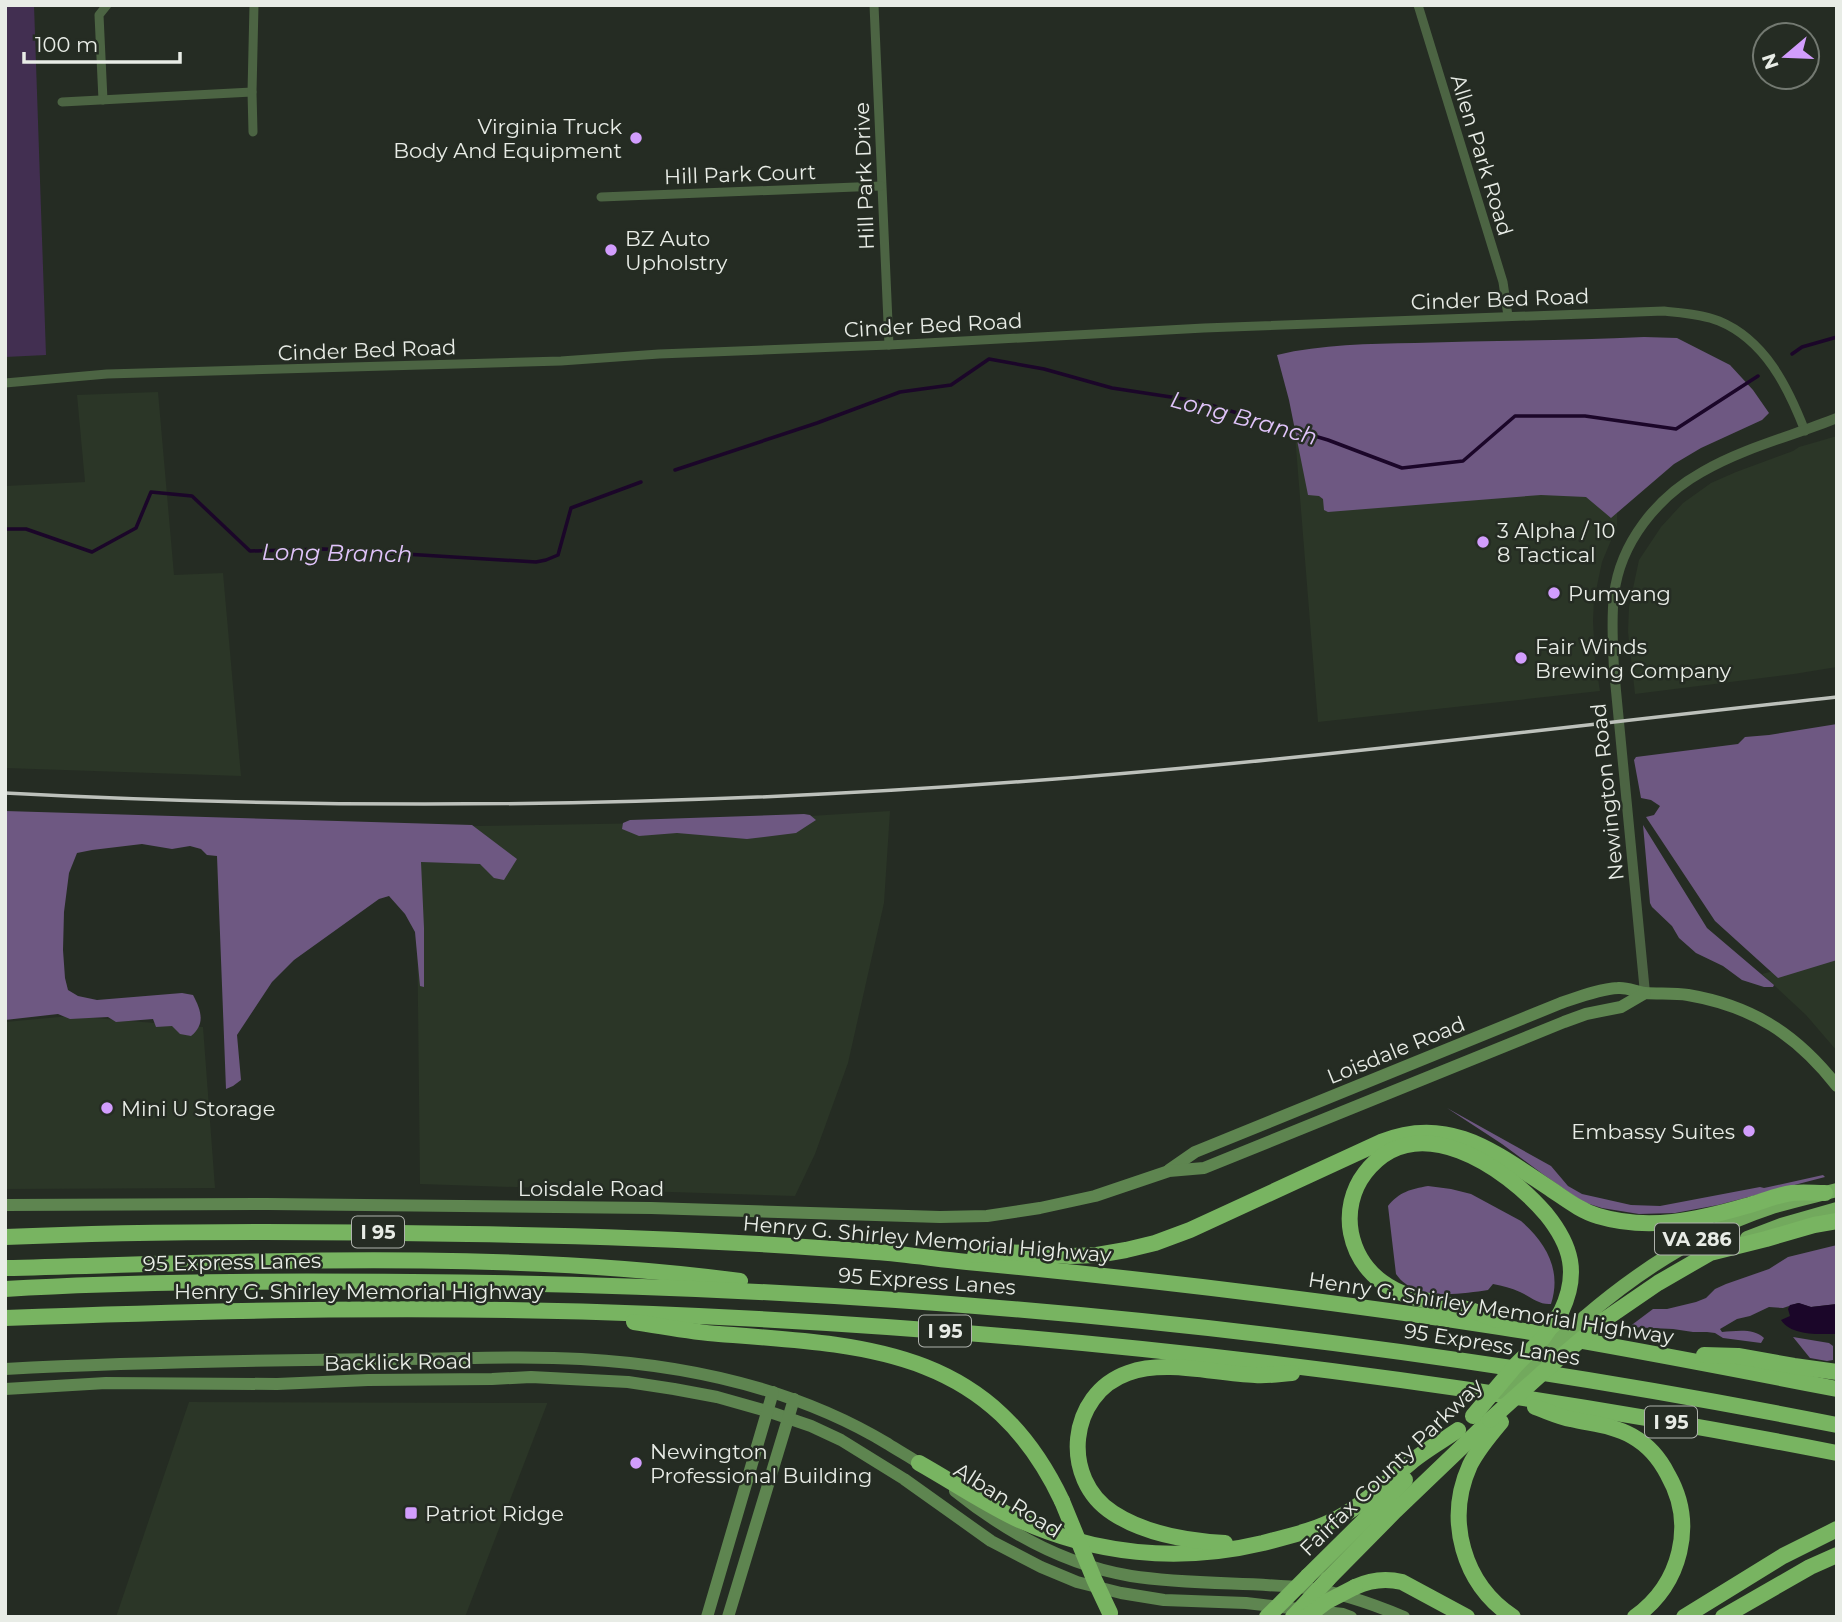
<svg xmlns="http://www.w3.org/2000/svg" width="1842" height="1622" viewBox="0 0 1842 1622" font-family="Montserrat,sans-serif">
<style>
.built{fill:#2b3627}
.green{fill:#422f51}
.forest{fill:#6e5882}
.water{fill:#1b0629}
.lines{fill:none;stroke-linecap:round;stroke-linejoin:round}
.stream{stroke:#1b0629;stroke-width:3.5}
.minor{stroke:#4c6443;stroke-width:9}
.tertiary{stroke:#4c6443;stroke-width:10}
.secondary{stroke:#5e8550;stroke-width:12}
.trunk{stroke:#72a95d;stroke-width:14}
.motorway{stroke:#78b461;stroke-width:16}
.rail{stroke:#bdc1bb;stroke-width:3.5}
.trunk-bridge{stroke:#72a95d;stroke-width:14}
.motorway-bridge{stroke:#78b461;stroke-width:16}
.poi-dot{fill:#d29dfd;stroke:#252c23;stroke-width:2.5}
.labels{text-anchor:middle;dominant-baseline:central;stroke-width:5;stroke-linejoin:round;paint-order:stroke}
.shield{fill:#252c23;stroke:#aeb2ac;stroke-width:2}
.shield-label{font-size:19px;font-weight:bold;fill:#e8ece6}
.poi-label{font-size:21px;fill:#e8ece6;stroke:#252c23;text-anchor:start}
.street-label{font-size:21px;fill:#e8ece6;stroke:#252c23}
.water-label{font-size:23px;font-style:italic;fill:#e1c4fb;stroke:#252c23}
</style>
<rect width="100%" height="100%" fill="#252c23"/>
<g class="built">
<path d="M1617 346V526L1602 562 1594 600 1593 621 1595 660 1600 691 1318 722 1289 360Z"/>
<path d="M158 392 174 575 223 573 241 776 5 768V486L85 482 77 395Z"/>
<path d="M1837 436V667L1794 674 1635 694 1628 632 1629 607 1639 560 1661 527 1683 503 1711 483 1736 472 1793 451 1799 447Z"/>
<path d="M890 811 884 903 848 1063 815 1154 795 1196 420 1184 416 827 715 822Z"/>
<path d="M1837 954V1051L1806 1015 1762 974Z"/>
<path d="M70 1016 203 1027 215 1188 5 1189V1022Z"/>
<path d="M189 1402 547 1403V1404L465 1617H116Z"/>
</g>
<path class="green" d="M5 5H34L46 355 5 357Z"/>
<g class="forest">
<path d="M1644 337 1677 338 1730 365 1753 390 1769 413 1762 420 1701 448 1674 464 1611 518 1586 497 1541 495 1328 512 1324 510 1323 499 1319 496 1308 495 1289 400 1277 355C1322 344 1369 344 1415 343 1491 340 1568 341 1644 337Z"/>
<path d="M1837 724V960L1778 978 1715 921 1646 817 1654 815 1660 806 1651 800 1641 798 1634 760 1636 757 1738 744 1745 737 1769 735Z"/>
<path d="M5 811 472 825 517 859 504 880 494 878 480 864 421 862 424 928V987L420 986 415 932 405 914 389 896 379 899 294 960 272 982 237 1035 241 1080 233 1086 226 1089 217 856 207 855 201 849 190 846 172 849 142 844 92 850 77 853 69 873 64 912 63 950 65 978 68 990 78 996 97 1000 182 993 193 995C201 1010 206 1024 191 1036L180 1034 172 1026 156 1027 153 1019 116 1022 108 1017 70 1019 58 1014 5 1020Z"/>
<path d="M804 814 810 815 816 820 796 833 747 839 677 833 639 836 622 829 623 823 630 820Z"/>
<path d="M1643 825 1707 928 1774 985 1773 987H1764L1742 980 1723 966 1696 953 1679 938 1672 926 1652 907 1650 903Z"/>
<path d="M1447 1108 1551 1166 1568 1186 1582 1194 1631 1205 1660 1206 1760 1187 1764 1188 1823 1175 1825 1177 1718 1205 1675 1213 1639 1214 1602 1208 1583 1202 1544 1175 1502 1144Z"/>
<path d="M1428 1186 1451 1189 1471 1194 1521 1221C1546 1243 1562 1270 1551 1304 1539 1305 1531 1297 1520 1292 1511 1288 1503 1286 1493 1284L1488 1290C1460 1294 1415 1302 1396 1274L1388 1206C1399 1192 1411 1189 1428 1186Z"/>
<path d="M1837 1245V1304L1811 1307 1798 1303 1783 1308 1769 1307 1750 1316 1737 1319 1720 1329 1722 1332C1736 1331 1754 1328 1764 1338L1761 1343 1723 1338 1715 1333 1707 1332H1693L1673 1329 1629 1327 1653 1309H1667L1696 1302 1706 1298 1715 1289 1726 1284 1769 1269 1788 1257Z"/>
<path d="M1793 1337 1829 1343 1833 1346V1360L1827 1361 1810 1358Z"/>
</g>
<path class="water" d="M1799 1303 1811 1307 1837 1304V1334C1819 1334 1791 1336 1781 1320L1790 1316 1788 1309 1790 1305Z"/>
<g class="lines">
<g class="stream">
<path d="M1792 354 1802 347 1837 337"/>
<path d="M675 470 817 423 900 392 951 385 989 359 1044 369 1112 388 1197 401 1328 440 1402 468 1463 461 1515 416H1585L1676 429 1758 376"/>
<path d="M5 529H26L92 552 136 528 151 492 192 496 250 551 324 549 536 562 546 560 558 555 571 508 641 482"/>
</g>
<g class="minor">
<path d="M874 5 889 345"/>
<path d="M1418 5 1503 282 1508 316"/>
<path d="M103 100 99 15 107 5"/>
<path d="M62 102 252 92"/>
<path d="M253 132 252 92 254 5"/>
<path d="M601 197 881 186"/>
<path d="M5 383 107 374 561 361 659 354 889 345 1204 328 1664 311C1682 313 1702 314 1719 321 1765 340 1788 387 1805 431"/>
</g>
<path class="tertiary" d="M1645 993 1614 670C1613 645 1611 620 1614 595 1620 543 1657 497 1702 472 1743 448 1792 436 1837 418"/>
<g class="secondary">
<path d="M1169 1170 1195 1152 1561 1003C1579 997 1599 989 1618 988 1627 987 1636 992 1645 993 1659 994 1674 993 1688 995 1753 1006 1797 1035 1837 1086"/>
<path d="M5 1205 268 1204 651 1208 940 1217 987 1216 1040 1208 1095 1196 1169 1171 1204 1168 1564 1022 1586 1014 1621 1007 1645 993"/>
<path d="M5 1369C137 1362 269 1360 401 1359 461 1359 521 1355 581 1359 689 1365 795 1388 888 1444 900 1452 913 1458 924 1467"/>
<path d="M5 1389 106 1383 277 1384 368 1380 492 1379 531 1377 628 1382 674 1389 717 1397 767 1411 811 1426 841 1440 904 1479 991 1541 1041 1567 1077 1582 1121 1593 1164 1600 1246 1603 1343 1614 1351 1617"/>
<path d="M955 1491C1006 1532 1066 1565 1131 1576 1189 1585 1249 1582 1307 1588 1340 1592 1373 1604 1404 1617"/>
<path d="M707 1617 773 1392"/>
<path d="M728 1617 794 1399"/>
</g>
<g class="trunk">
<path d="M1747 1238 1781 1225 1837 1209"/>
<path d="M1585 1317C1640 1270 1700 1231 1769 1208 1791 1201 1814 1196 1837 1190"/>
</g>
<g class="motorway">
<path d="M5 1237C159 1230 314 1231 468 1234 604 1236 740 1241 875 1252 906 1254 936 1259 967 1262 1145 1279 1323 1300 1500 1327 1613 1345 1725 1367 1837 1389"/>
<path d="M975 1255 1008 1252 1070 1256 1097 1255 1126 1250 1155 1243 1190 1230 1381 1142C1450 1114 1497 1154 1552 1190 1567 1200 1581 1211 1598 1216 1648 1231 1698 1220 1746 1206 1761 1202 1777 1195 1792 1193 1803 1192 1814 1193 1825 1193"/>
<path d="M5 1268C248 1262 499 1249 740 1281"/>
<path d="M5 1289C141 1281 277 1281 412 1282 890 1285 1368 1332 1837 1425"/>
<path d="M5 1318C221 1310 437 1305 653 1314 1050 1330 1446 1376 1837 1453"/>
<path d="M1497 1320C1486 1316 1474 1310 1462 1308 1434 1301 1406 1300 1382 1282 1366 1270 1355 1253 1351 1233 1347 1212 1352 1190 1365 1173 1416 1106 1506 1167 1546 1214 1572 1246 1579 1274 1561 1312"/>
<path d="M1604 1320 1658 1283 1710 1253 1766 1239 1814 1225 1837 1221"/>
<path d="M634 1322C662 1326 691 1332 719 1334 868 1345 990 1349 1062 1501"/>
<path d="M1704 1355 1738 1356 1794 1366 1837 1372"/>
<path d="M1535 1407C1547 1411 1559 1417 1571 1419 1591 1424 1613 1425 1632 1436 1648 1445 1660 1459 1668 1475 1696 1524 1681 1584 1635 1617"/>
<path d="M1501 1422C1490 1435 1478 1449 1470 1465 1445 1520 1463 1584 1513 1617"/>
<path d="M919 1463C951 1481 982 1502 1015 1518 1094 1555 1179 1563 1263 1543 1289 1536 1314 1531 1338 1518 1365 1503 1386 1483 1410 1463 1424 1451 1442 1441 1458 1430"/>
<path d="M1225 1543C1188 1541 1145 1534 1113 1513 1060 1479 1068 1394 1128 1373 1167 1359 1215 1374 1255 1375 1267 1376 1280 1374 1292 1373"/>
<path d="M1308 1576 1405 1480"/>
<path d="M1328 1579 1395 1511 1490 1420"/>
<path d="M1355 1587C1370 1580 1386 1578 1402 1582L1467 1617"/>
<path d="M1684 1617 1783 1556 1837 1529"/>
<path d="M1723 1617 1810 1567 1837 1555"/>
</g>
<path class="rail" d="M5 793C346 811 689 807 1029 781 1299 761 1568 726 1837 697"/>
<path class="trunk-bridge" d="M1500 1392 1585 1317"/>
<g class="motorway-bridge">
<path d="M1473 1416 1516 1365 1543 1338 1561 1312"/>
<path d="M1490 1420 1550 1366 1604 1320"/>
<path d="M1062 1501 1094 1579 1110 1613"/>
<path d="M1267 1617 1308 1576"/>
<path d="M1293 1617 1328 1579"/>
<path d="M1306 1617 1326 1602 1355 1587"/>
</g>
</g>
<g class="poi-dot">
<circle cx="636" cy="138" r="7"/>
<circle cx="611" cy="250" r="7"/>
<circle cx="1483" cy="542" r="7"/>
<circle cx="1554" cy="593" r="7"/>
<circle cx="1521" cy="658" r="7"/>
<circle cx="107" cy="1108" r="7"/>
<circle cx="1749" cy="1131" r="7"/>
<circle cx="636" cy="1463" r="7"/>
<rect x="404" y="1506" width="14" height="14" rx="3.5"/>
</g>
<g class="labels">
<g class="shield">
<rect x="352" y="1216.5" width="52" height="31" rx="5"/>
<rect x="1655" y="1223.5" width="84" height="31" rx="5"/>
<rect x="919" y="1315.5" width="52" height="31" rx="5"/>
<rect x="1645" y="1406.5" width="52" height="31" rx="5"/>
</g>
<g class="shield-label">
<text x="378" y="1232">I 95</text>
<text x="1697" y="1239">VA 286</text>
<text x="945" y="1331">I 95</text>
<text x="1671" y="1422">I 95</text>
</g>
<g class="poi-label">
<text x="622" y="126" text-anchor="end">Virginia Truck<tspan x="622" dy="24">Body And Equipment</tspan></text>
<text x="625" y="238">BZ Auto<tspan x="625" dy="24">Upholstry</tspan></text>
<text x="1497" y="530">3 Alpha / 10<tspan x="1497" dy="24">8 Tactical</tspan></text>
<text x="1568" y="593">Pumyang</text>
<text x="1535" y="646">Fair Winds<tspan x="1535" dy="24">Brewing Company</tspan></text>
<text x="121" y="1108">Mini U Storage</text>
<text x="1735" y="1131" text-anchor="end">Embassy Suites</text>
<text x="650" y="1451">Newington<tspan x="650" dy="24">Professional Building</tspan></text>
<text x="425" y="1513">Patriot Ridge</text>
</g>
<g class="street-label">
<text transform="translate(1482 155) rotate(73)">Allen Park Road</text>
<text transform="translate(740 174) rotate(-2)">Hill Park Court</text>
<text transform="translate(864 176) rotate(-92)">Hill Park Drive</text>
<text transform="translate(1500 299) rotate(-2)">Cinder Bed Road</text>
<text transform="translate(933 325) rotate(-3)">Cinder Bed Road</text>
<text transform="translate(367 350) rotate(-2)">Cinder Bed Road</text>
<text transform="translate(1607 792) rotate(-96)">Newington Road</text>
<text transform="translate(1396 1050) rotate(-22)">Loisdale Road</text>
<text x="591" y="1188">Loisdale Road</text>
<text transform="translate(927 1239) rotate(5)">Henry G. Shirley Memorial Highway</text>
<text transform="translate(232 1262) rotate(-1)">95 Express Lanes</text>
<text transform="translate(927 1281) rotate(4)">95 Express Lanes</text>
<text x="359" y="1291">Henry G. Shirley Memorial Highway</text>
<text transform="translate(1491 1308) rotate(9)">Henry G. Shirley Memorial Highway</text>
<text transform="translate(1492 1344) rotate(9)">95 Express Lanes</text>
<text transform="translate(398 1362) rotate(-1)">Backlick Road</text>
<text transform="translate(1391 1467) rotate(-44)">Fairfax County Parkway</text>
<text transform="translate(1008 1500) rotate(32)">Alban Road</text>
</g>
<g class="water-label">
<text transform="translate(1244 418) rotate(15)">Long Branch</text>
<text transform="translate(337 553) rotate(1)">Long Branch</text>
</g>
</g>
<rect width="1842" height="1622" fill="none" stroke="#e8ece6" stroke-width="14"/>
<g transform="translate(1786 56) rotate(251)"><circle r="33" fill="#252c23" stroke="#737971" stroke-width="2"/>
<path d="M0-5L12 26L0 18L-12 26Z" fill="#d29dfd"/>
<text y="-10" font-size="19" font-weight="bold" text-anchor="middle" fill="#e8ece6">N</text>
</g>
<path d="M24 52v10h156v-10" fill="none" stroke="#e8ece6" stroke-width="3.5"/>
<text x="35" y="52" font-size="21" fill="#e8ece6" stroke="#252c23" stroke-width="5" paint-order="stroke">100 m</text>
</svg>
